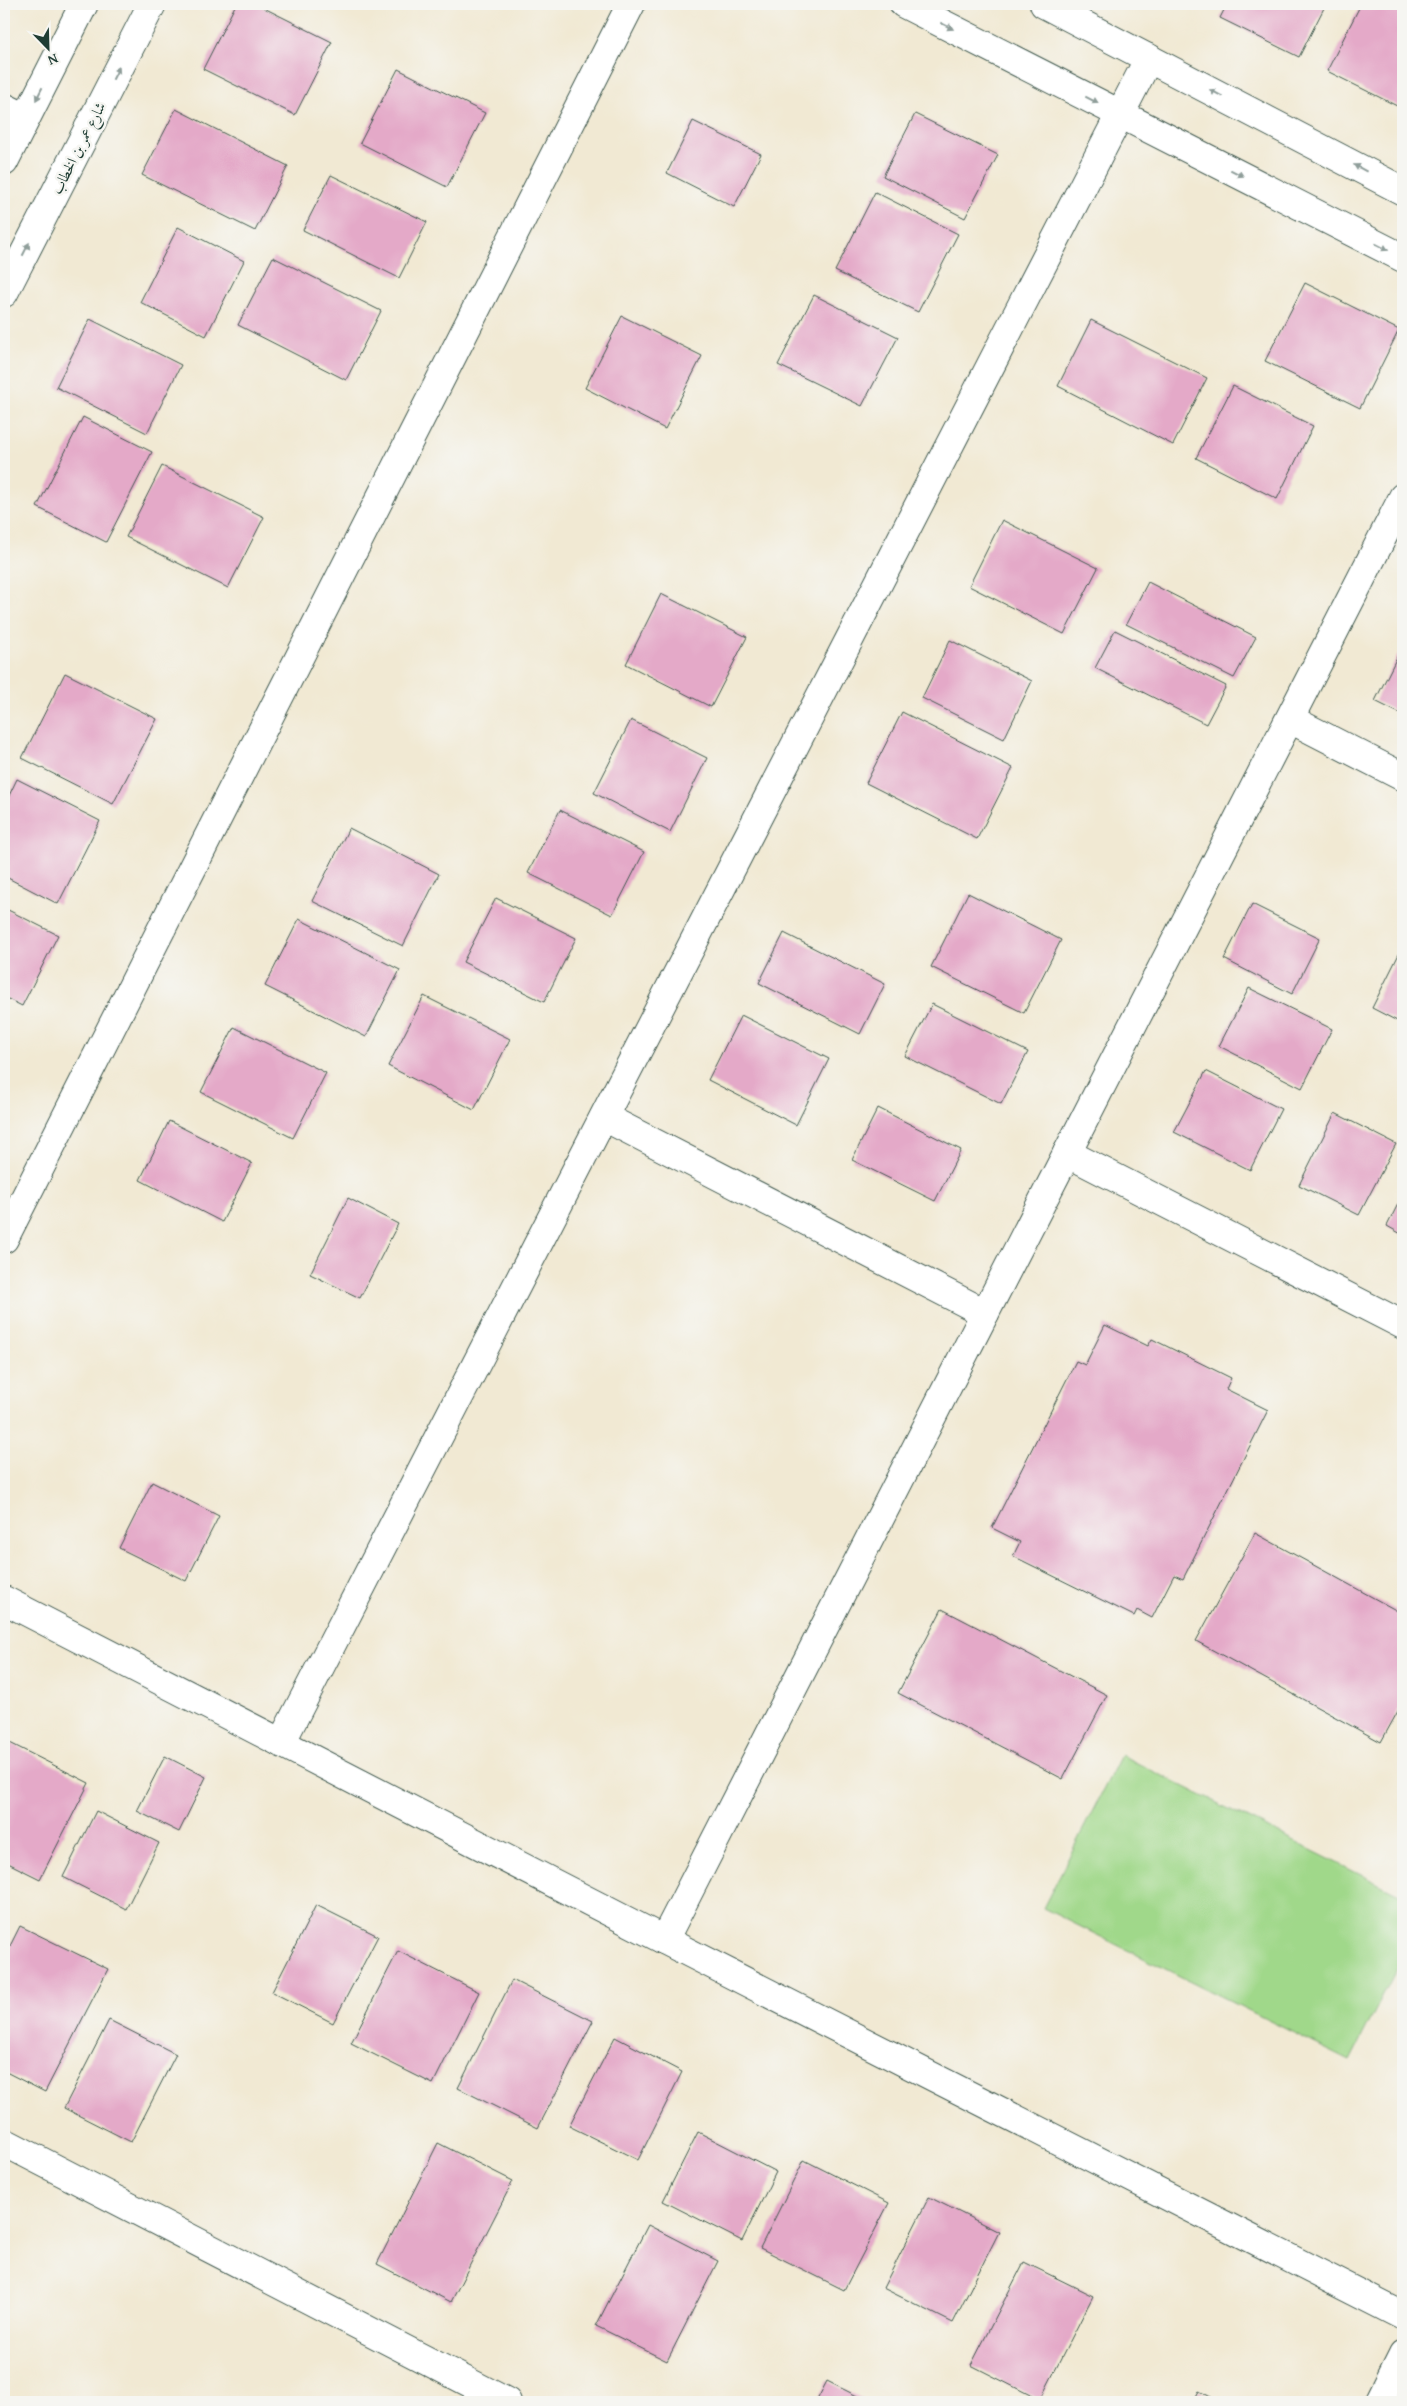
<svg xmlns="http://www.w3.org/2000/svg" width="1407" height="2406" viewBox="0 0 1407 2406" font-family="'Gentium Book Plus',Amiri,serif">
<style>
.green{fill:#a0d88a;stroke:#608a5f}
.building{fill:#e4a9c8}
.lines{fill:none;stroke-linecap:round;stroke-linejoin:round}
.minor-casing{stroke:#3e574c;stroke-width:30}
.minor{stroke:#fff;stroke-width:28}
.oneway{fill:#8f9e9a}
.labels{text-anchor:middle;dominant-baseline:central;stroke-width:5;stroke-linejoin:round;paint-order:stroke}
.street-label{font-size:15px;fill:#1f3d34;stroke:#f6f6f2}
</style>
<rect width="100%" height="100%" fill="#f6f6f2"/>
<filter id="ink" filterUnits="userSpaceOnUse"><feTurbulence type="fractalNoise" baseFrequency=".02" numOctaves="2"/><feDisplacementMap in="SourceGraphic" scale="10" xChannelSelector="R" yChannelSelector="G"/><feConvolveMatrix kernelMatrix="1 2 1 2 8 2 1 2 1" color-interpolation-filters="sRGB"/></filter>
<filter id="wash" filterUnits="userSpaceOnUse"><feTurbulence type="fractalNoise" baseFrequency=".0096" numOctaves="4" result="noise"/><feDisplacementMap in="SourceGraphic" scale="20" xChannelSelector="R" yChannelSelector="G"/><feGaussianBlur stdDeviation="1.12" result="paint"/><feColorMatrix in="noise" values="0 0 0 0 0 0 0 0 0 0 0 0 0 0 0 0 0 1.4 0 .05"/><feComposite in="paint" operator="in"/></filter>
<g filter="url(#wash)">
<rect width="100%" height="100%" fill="#f1e9d3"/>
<path class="green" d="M1121 1755 1403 1896V1956L1350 2061 1043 1908Z"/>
<g id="blocks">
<g class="building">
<path d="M236 4H256L332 42 295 115 203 69Z"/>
<path d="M1227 4H1326L1299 57 1220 18Z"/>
<path d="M1361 4H1403V109L1327 71Z"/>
<path d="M398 69 485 113 447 187 360 143Z"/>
<path d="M176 109 288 166 255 231 142 175Z"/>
<path d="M915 114 998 155 965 218 883 176Z"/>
<path d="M693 121 761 154 734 207 667 173Z"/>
<path d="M331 175 427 222 399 278 303 230Z"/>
<path d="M875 192 958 234 918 312 835 271Z"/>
<path d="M178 227 244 261 206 336 140 302Z"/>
<path d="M273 257 381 311 346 380 238 325Z"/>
<path d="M1305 283 1399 330 1360 408 1265 361Z"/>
<path d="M814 295 898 337 862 406 778 365Z"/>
<path d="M622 316 702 356 665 429 585 388Z"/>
<path d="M90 319 181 365 147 433 56 387Z"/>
<path d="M1091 320 1207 378 1173 445 1058 386Z"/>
<path d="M1233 386 1313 426 1277 499 1196 458Z"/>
<path d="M83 417 152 452 106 542 37 507Z"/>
<path d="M162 466 264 517 228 588 126 537Z"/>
<path d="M1002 520 1098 568 1064 634 969 586Z"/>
<path d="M1148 582 1256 637 1234 678 1126 624Z"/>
<path d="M661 594 747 637 711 707 626 664Z"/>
<path d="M1115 630 1226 686 1206 724 1095 668Z"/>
<path d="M950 640 1032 681 1004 739 922 698Z"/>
<path d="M1403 645V715L1375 701Z"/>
<path d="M65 673 157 719 113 804 22 758Z"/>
<path d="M902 712 1013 768 977 839 866 783Z"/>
<path d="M631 720 707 758 670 832 594 793Z"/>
<path d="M17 779 100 821 58 904 4 876V806Z"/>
<path d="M560 810 644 852 612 915 528 873Z"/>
<path d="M349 828 439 874 403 946 312 901Z"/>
<path d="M968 893 1061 940 1024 1013 931 967Z"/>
<path d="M496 898 576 938 544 1002 463 962Z"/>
<path d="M1252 904 1320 938 1292 994 1224 959Z"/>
<path d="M4 908 58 935 22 1006 4 997Z"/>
<path d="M299 919 400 970 366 1037 265 986Z"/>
<path d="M784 933 885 984 860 1034 759 983Z"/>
<path d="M1403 946V1024L1372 1008Z"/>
<path d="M1249 988 1332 1029 1302 1088 1219 1046Z"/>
<path d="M424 996 510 1039 474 1110 388 1066Z"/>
<path d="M932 1004 1028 1052 1001 1104 905 1056Z"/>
<path d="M741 1015 829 1059 796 1125 708 1080Z"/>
<path d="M234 1027 326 1073 293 1138 201 1092Z"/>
<path d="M1206 1071 1281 1109 1250 1170 1174 1132Z"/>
<path d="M878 1108 961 1150 935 1201 852 1160Z"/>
<path d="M1335 1113 1396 1144 1359 1215 1299 1185Z"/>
<path d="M169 1121 252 1163 222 1222 140 1180Z"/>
<path d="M1403 1194V1235L1387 1226Z"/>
<path d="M348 1198 398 1224 360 1298 310 1274Z"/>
<path d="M1105 1325 1148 1346 1152 1339 1231 1378 1226 1389 1268 1410 1183 1579 1174 1575 1152 1618 1137 1610 1134 1616 1013 1556 1020 1542 992 1528 1076 1361 1085 1365Z"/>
<path d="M152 1482 219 1516 186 1581 119 1548Z"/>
<path d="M1255 1533 1403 1614V1702L1381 1742 1196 1641Z"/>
<path d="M942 1609 1107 1695 1063 1779 898 1693Z"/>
<path d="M4 1740 89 1783 40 1879 4 1861Z"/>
<path d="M165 1756 206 1777 179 1832 137 1811Z"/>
<path d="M96 1811 159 1843 126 1909 63 1877Z"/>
<path d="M316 1905 378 1936 333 2023 272 1992Z"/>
<path d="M20 1926 108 1969 45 2092 4 2071V1958Z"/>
<path d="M398 1951 479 1992 433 2084 351 2043Z"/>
<path d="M512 1980 593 2021 538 2128 458 2088Z"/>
<path d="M109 2020 176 2054 131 2142 64 2108Z"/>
<path d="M615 2037 682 2072 638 2160 569 2126Z"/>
<path d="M698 2132 776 2172 742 2241 663 2201Z"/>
<path d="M438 2143 513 2181 451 2302 377 2264Z"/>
<path d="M804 2160 889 2203 844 2290 760 2248Z"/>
<path d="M929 2197 999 2232 953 2323 883 2288Z"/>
<path d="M648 2225 718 2261 667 2361 596 2326Z"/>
<path d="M1024 2262 1093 2296 1040 2400 971 2365Z"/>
<path d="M827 2381 869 2402H816Z"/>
<path d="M1199 2391 1221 2402H1193Z"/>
</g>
</g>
</g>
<g filter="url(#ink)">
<use href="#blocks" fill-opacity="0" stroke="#3e574c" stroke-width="1"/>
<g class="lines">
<g class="minor-casing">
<g id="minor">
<path d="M904 4 1403 258"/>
<path d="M1044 4 1403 191"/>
<path d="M4 107 26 118"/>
<path d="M4 162 84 4"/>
<path d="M4 293 152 4"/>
<path d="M1290 719 1403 777"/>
<path d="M604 1117 985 1313"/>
<path d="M1067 1153 1403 1325"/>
<path d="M4 1239 631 4"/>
<path d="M4 1600 664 1940 1403 2316"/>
<path d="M281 1743 1149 58"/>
<path d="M664 1940 1403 497"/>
<path d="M4 2142 507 2402"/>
<path d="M1379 2402 1403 2354"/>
</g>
</g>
<use href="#minor" class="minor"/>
</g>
<defs><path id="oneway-solid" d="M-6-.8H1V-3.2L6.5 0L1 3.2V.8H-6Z" transform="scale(1.25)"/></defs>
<g class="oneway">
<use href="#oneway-solid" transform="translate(947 26) rotate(27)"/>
<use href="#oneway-solid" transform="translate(116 73) rotate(-63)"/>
<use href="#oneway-solid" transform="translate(1216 93) rotate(-152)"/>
<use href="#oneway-solid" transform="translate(39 94) rotate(117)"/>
<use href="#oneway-solid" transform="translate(1092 100) rotate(27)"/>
<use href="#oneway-solid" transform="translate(1360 168) rotate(-152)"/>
<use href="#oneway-solid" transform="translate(1237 173) rotate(27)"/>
<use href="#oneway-solid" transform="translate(1382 247) rotate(27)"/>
<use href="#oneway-solid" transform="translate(26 249) rotate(-63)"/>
</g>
</g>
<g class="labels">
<g class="street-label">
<text transform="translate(78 148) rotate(-63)">شارع عمر بن الخطاب</text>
</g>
</g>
<rect width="1407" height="2406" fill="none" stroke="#f6f6f2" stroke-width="20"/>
<g transform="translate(48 48) rotate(157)" stroke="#f6f6f2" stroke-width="4" paint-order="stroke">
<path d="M0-4L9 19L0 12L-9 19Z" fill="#1f3d34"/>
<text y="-8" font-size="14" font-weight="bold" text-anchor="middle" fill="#1f3d34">N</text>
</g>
</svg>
